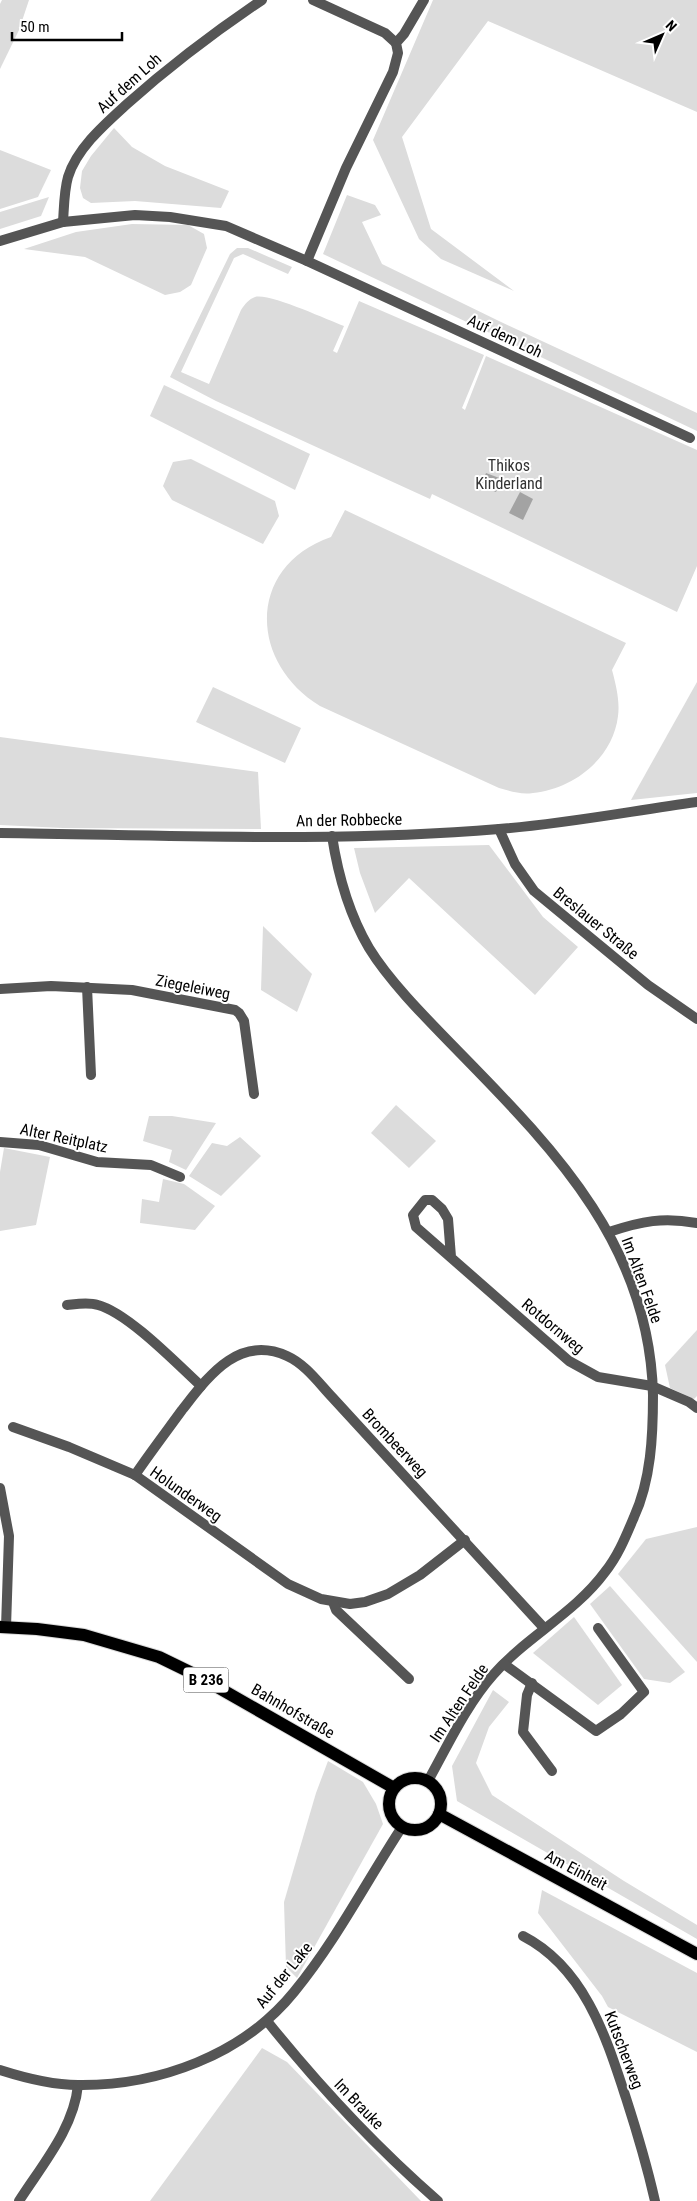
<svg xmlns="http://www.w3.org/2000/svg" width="697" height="2201" viewBox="0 0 697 2201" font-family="'Roboto Condensed',sans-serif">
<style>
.green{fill:#dcdcdc}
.water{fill:#a3a3a3}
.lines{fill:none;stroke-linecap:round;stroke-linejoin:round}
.primary-casing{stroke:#dbdbdb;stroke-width:14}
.street{stroke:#555;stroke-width:10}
.primary{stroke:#000;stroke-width:12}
.labels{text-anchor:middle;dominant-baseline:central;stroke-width:4;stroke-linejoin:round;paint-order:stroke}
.shield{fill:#fff;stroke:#4c4c4c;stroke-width:1}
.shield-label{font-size:15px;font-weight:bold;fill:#000}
.street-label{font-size:16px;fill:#000;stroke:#fff}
.park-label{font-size:16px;fill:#333;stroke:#fff}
</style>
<rect width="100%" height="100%" fill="#fff"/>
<g class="green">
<path d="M2 0H29L19 30 0 69V4Z"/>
<path d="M433 0H697V112L488 21 402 137 431 229 514 291 441 259 419 239 373 140Z"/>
<path d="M114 128 132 147 165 166 229 191 221 208 135 201 91 203 83 198 80 188 82 171 91 156Z"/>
<path d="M0 150 51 170 38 197 0 209Z"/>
<path d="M347 195 375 205 381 215 362 222 382 264 501 322 697 413V431L323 254Z"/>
<path d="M49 197 41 216 0 229V212Z"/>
<path d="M132 224 188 225 204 234 207 248 191 285 180 292 165 295 85 257 24 249 76 232Z"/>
<path d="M237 248H248L292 267 288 274 243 254 234 258 181 372 209 384 241 310C245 304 249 299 255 297 270 293 327 320 344 326L333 351 337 353 359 301 484 355 462 408 465 410 486 356 697 450V566L677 612 432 494 430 499 216 401 170 377 230 254Z"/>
<path d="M164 385 310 454 295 490 150 416Z"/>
<path d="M191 459 275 501 279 516 263 544 172 500 163 486 173 462Z"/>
<path d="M345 510 626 643 612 670C616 685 620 701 618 716 613 758 574 789 533 793 521 795 510 791 499 788L320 706C248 662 247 566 331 537Z"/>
<path d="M697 682V793L631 800 637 789Z"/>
<path d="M213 687 301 728 285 763 196 722Z"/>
<path d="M0 737 258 772 261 829 63 828 0 825Z"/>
<path d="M489 845 543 917 578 947 535 995 409 878 375 913 360 873 354 848Z"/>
<path d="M263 926 312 974 297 1012 261 990Z"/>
<path d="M396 1105 436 1141 409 1168 371 1133Z"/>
<path d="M149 1116H172L216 1123 186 1170 169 1162 172 1150 143 1141Z"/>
<path d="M240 1137 261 1156 221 1196 189 1176 212 1143 227 1146Z"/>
<path d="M4 1148 50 1157 36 1225 0 1231V1172Z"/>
<path d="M163 1179 184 1184 215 1206 195 1230 140 1223 142 1199 159 1202Z"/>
<path d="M697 1330V1396L694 1399 670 1388 665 1365Z"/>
<path d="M697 1527V1662L618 1574 646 1539Z"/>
<path d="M610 1586 685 1672 670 1683 644 1679 590 1604Z"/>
<path d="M574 1617 622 1685 598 1705 533 1653Z"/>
<path d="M493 1690 509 1702 489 1727 476 1763 492 1795 624 1881 697 1925V1939L457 1801 452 1766Z"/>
<path d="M328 1761 363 1782 376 1804 383 1824 297 1978 286 1967 284 1902 316 1793Z"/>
<path d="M542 1890 697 1973V2052L608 2007 602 1996 538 1913Z"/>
<path d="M262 2048 287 2062 421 2201H150Z"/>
</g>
<g class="water">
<path d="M486 473 502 479 496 492 481 486Z"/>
<path d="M520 492 533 499 523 520 509 513Z"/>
</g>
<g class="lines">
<g class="primary-casing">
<g id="primary">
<path d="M0 1627 37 1629 84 1635 159 1657 198 1676 394 1788"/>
<circle cx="415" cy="1804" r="26"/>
<path d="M439 1814 697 1954"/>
</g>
</g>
<g class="street">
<path d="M313 0 385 33 396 43"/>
<path d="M63 222C64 208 64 191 68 177 77 148 105 124 127 104 172 64 213 33 262 0"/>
<path d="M0 241 63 222 135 215 170 217 226 226 307 261 690 438"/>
<path d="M307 261 346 168 393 72 398 53 396 43 404 34 424 0"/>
<path d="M499 829 515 864 534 891 648 985 697 1019"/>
<path d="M0 833C166 835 333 843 499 829 565 824 631 811 697 802"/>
<path d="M332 836C338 875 349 914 369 948 391 984 432 1024 462 1055 558 1153 650 1249 653 1395 653 1436 651 1480 634 1517 626 1536 618 1556 605 1572 575 1613 526 1637 493 1675 467 1704 447 1747 428 1781"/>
<path d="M87 987 91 1075"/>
<path d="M0 989 51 986 132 990 235 1010 239 1013 244 1021 254 1094"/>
<path d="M0 1142 39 1145 97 1162 151 1165 180 1177"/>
<path d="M609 1232C642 1221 663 1217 697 1223"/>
<path d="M451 1257 448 1219 442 1209 432 1200H425L413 1215 416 1227 569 1361 598 1377 652 1386 689 1402 697 1408"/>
<path d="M67 1305C77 1304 88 1302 98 1305 128 1313 177 1364 201 1386"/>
<path d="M13 1427 69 1447 135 1475 288 1584 321 1599 350 1604 365 1602 388 1594 420 1575 465 1540"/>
<path d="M135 1475C150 1453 166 1432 182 1410 208 1377 238 1334 287 1356 305 1364 318 1382 332 1397L544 1628"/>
<path d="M0 1488 9 1536 6 1627"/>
<path d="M333 1602 336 1610 409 1679"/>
<path d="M504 1664 596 1731 621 1714 644 1692 598 1628"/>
<path d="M532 1683 527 1695 523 1732 552 1771"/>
<path d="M523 1936C585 1968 606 2037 626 2098 637 2132 647 2166 655 2201"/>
<path d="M267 2021C319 2086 375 2146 438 2201"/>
<path d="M0 2070C25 2078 52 2085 78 2085 158 2086 243 2055 294 1992 336 1941 366 1882 402 1827"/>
<path d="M19 2201C42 2165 74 2128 78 2085"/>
</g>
<use href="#primary" class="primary"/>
</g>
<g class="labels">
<rect class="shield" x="183.5" y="1667.5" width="45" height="25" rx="4"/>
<g class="shield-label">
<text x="206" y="1680">B 236</text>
</g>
<g class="street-label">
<text transform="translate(129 83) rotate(-42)">Auf dem Loh</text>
<text transform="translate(505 336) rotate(25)">Auf dem Loh</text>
<text transform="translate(349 820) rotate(-1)">An der Robbecke</text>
<text transform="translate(596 923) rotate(39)">Breslauer Straße</text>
<text transform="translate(193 987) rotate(11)">Ziegeleiweg</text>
<text transform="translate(64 1138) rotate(12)">Alter Reitplatz</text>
<text transform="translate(642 1280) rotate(70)">Im Alten Felde</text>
<text transform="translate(553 1326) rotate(40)">Rotdornweg</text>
<text transform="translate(395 1443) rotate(47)">Brombeerweg</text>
<text transform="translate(186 1494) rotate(35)">Holunderweg</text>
<text transform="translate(459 1703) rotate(-56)">Im Alten Felde</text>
<text transform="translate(293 1711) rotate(30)">Bahnhofstraße</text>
<text transform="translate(576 1870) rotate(28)">Am Einheit</text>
<text transform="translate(284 1975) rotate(-51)">Auf der Lake</text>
<text transform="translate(624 2050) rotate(69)">Kutscherweg</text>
<text transform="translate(359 2104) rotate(46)">Im Brauke</text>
</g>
<g class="park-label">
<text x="509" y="465">Thikos<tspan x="509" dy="18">Kinderland</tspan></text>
</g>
</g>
<g transform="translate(662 35) rotate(45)" stroke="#ffffff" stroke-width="4" paint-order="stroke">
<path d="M0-4L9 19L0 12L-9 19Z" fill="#000000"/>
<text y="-8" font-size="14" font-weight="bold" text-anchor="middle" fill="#000000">N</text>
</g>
<path d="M12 32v8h110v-8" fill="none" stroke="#000000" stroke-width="2.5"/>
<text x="20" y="32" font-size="15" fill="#000000" stroke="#ffffff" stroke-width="4" paint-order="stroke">50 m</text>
</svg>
